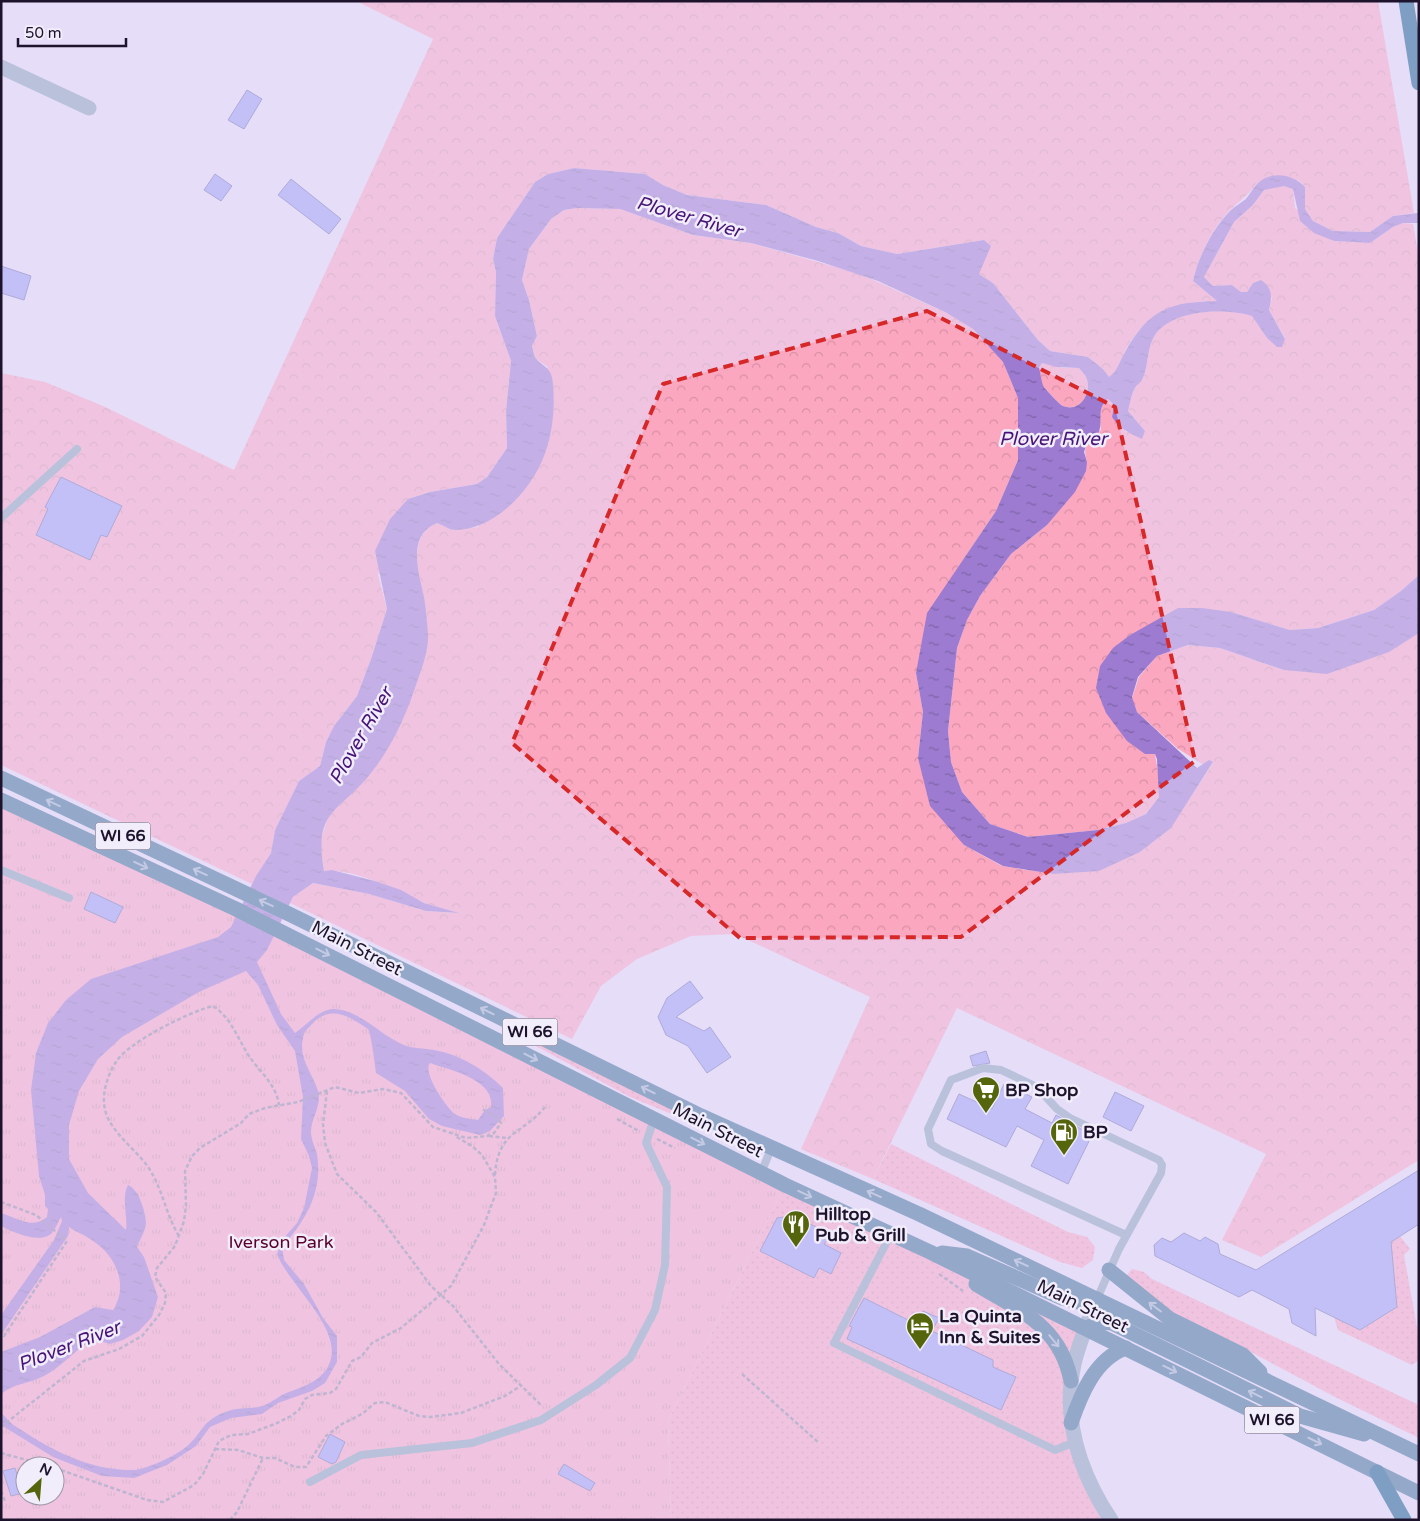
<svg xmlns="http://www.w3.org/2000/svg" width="1420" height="1521" viewBox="0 0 1420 1521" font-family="'Varela Round',sans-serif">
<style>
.grass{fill:url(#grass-dots)}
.forest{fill:url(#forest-crowns)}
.park{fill:url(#park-tufts);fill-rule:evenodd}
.water{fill:url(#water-ripples);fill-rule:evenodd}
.building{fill:#9a9ef7;stroke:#6b6eae}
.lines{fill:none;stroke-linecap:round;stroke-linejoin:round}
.path{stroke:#8f85a0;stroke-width:2.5;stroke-dasharray:4 2.5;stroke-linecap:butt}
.service{stroke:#85a2b7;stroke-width:8}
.minor{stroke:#85a2b7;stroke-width:15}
.tertiary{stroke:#85a2b7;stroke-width:15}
.primary{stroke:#326a90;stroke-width:15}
.motorway{stroke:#025681;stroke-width:15}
.oneway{stroke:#9bb2cb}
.marked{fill:none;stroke:#d62828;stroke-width:4;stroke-dasharray:10 6;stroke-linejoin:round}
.labels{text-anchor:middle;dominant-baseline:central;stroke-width:5;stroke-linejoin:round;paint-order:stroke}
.shield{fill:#f1edfb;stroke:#5d546a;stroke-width:1}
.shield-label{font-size:16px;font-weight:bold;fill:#1d132c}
.street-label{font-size:18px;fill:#1d132c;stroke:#f1edfb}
.poi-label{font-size:18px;font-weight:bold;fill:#1d132c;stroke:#f1edfb;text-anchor:start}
.park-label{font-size:18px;fill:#5b002b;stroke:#f1edfb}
.water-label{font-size:19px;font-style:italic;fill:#461379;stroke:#f1edfb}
</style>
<defs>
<pattern id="grass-dots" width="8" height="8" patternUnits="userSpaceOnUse" patternTransform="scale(1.25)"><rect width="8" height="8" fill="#fca7c0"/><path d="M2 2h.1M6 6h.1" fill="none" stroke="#d88fa5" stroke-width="1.8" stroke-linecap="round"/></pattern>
<pattern id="forest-crowns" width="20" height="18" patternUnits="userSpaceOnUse" patternTransform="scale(1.25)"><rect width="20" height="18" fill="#fca7c0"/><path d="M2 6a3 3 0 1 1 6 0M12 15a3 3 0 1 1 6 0" fill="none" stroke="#d88fa5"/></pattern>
<pattern id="park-tufts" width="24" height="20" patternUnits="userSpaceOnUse" patternTransform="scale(1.25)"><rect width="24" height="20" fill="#fca7c0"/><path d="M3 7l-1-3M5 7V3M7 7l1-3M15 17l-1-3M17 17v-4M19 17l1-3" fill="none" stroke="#d88fa5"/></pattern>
<pattern id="water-ripples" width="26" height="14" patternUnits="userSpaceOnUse" patternTransform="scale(1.25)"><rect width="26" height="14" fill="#9c7bd0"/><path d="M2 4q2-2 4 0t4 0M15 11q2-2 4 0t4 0" fill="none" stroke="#7f64a9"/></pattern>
</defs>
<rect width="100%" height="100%" fill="#e6ddf9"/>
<g class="grass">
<path d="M511 1029 688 1117 686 1120 630 1097 510 1032Z"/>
<path d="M891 1144 1068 1232 1087 1237 1095 1247 1093 1260 1082 1268 1060 1262 873 1179Z"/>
<path d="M785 1185 1086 1328 1071 1423 1111 1520H671L668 1421Z"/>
<path d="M1400 1236 1410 1249 1404 1255 1419 1338V1360L1412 1365 1338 1330 1334 1317 1360 1330 1397 1307 1391 1242Z"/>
<path d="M1132 1269 1144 1272 1152 1279 1419 1405V1438L1335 1397 1249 1351 1145 1301 1129 1280 1127 1275Z"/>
</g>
<g class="forest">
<path d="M356 1H1378L1414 213 1393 216 1370 232 1333 231 1313 221 1305 209V187L1298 180 1257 183C1249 195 1239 201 1229 211 1212 229 1198 257 1193 281L1217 301C1177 301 1147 312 1126 349 1121 359 1119 371 1108 378L1103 369 1088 357 1050 351 1038 340 993 283 979 274 978 269 986 258 984 240 897 254 861 246 838 233 816 227 766 205 687 195 663 185 645 174 574 168 548 174 535 182 497 238 493 259 496 272 495 316 511 361 506 411 507 448 487 477 477 484 430 492 411 498 378 575 387 609 371 659 357 696 334 726 326 742 320 766 299 781 275 830 271 853 252 884 1 765V373L45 382 103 406 234 470 433 39Z"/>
<path d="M1273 186H1284L1293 189 1295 208 1333 241 1370 243 1393 227 1403 223 1413 224 1419 258V575L1401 591 1374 610 1318 628 1290 630 1231 612 1152 624 1130 635 1100 666 1155 754 1160 784 1159 797 1146 814 1126 823 1098 830 1028 837 990 824 962 792 951 762 948 731 957 648 967 620 980 596 1011 554 1047 525 1087 462C1082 446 1088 438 1101 430 1100 419 1098 407 1108 399L1114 405 1112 417 1126 432 1145 431 1128 411C1130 404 1131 395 1135 389 1136 385 1140 383 1142 380 1149 367 1146 349 1155 335 1173 308 1225 308 1253 316L1267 338H1285L1269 310 1272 298 1253 283 1247 292H1241L1232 285 1213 286 1204 277 1234 222 1253 205 1264 190Z"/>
<path d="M577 208 620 209 693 235 751 243 860 274 945 312 973 329 1003 362 1018 398V460L996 511 953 575 916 673 923 712 918 758 964 845 1002 866 1053 874 1140 852 1171 827 1213 763 1202 764 1177 748 1137 712 1132 698 1139 677 1157 656 1188 645 1220 648 1284 670 1410 638 1419 633V1160L1261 1257 1222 1240 1266 1154 957 1008 873 1179 801 1149 870 997 735 934 691 936 637 959 601 986 572 1039 290 903 293 897 313 883 369 894 426 911 456 913C445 908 433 907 423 902 396 890 354 868 324 871L320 843 329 814 370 774 424 598C417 574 408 535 437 523L453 530 478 527 548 367 536 359 532 346 537 336 529 300 522 280 529 249 551 219 564 210Z"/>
<path d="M1042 363 1063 368H1079C1081 371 1085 374 1086 377 1093 392 1080 413 1063 406 1061 406 1046 390 1044 387 1040 382 1041 374 1039 368Z"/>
</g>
<path class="park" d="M1 800 785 1185 668 1421 671 1520H1ZM25 1466H55V1496H25Z"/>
<path class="water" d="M574 168 645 174 663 185 687 195 766 205 816 227 838 233 861 246 897 254 984 240 991 246 979 274 993 283 1038 340 1050 351 1088 357 1103 369 1109 377C1118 371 1119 362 1125 352 1149 309 1170 302 1217 301L1193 281C1198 257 1213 228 1230 211 1235 206 1241 203 1246 199 1250 194 1253 188 1257 184 1271 170 1293 174 1305 187V209L1313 221 1333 231 1370 232 1393 216 1418 213 1419 223H1403L1393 227 1370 243 1334 241 1314 233 1300 221 1293 189 1284 186 1264 190 1253 205 1234 222 1204 277 1213 286 1232 285 1241 292H1247L1253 283 1261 280C1273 288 1272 297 1269 310L1285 339 1282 347H1277L1267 338 1252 316C1225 308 1173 309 1155 335 1146 349 1149 367 1142 380 1141 383 1136 385 1135 388 1131 395 1130 404 1128 411L1145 431 1142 439C1129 433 1120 429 1112 417L1114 405 1108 399C1094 410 1106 424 1096 437H1089L1084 452 1087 462 1086 471 1075 492 1047 525 1011 554 980 596 967 620 957 648 948 731 951 762 962 792 990 824 1028 837 1098 830 1126 823 1146 814 1159 797 1157 759 1155 754H1145L1127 741 1106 713 1096 688 1100 666 1113 648 1130 635 1178 608H1202L1231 612 1290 630 1318 628 1374 610 1401 591 1419 575V633L1389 652 1327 674 1284 670 1220 648 1188 645 1157 656 1138 677 1132 697 1137 712 1197 768 1209 760 1213 762 1171 828 1140 852 1099 871 1053 874 1003 866 964 845 930 806 918 758 923 712 916 673 927 613 996 511 1018 460V398L1003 362 973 329 945 312 878 281 818 261 751 243 693 235 620 209 577 208 564 210 551 219 529 249 522 280 529 300 537 336 532 346C533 350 534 354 535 357 541 367 552 365 553 384 555 408 553 433 544 456 531 491 494 530 455 530 449 530 443 525 437 523 406 536 419 573 424 597 426 609 427 622 428 634 429 647 423 666 418 679 407 713 394 744 371 773 340 813 313 808 324 871L332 870 375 881 401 890 424 903 459 913 426 911 369 894 313 883 293 897 267 950 257 962 281 1014 295 1033C307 1025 318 1010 333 1009 359 1009 381 1036 404 1045 413 1049 424 1048 434 1050 459 1054 485 1070 503 1088L504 1116 490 1131 480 1135 442 1126 429 1119 405 1091 376 1073C375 1064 371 1033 368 1029 350 1017 332 1005 314 1022 311 1026 306 1029 304 1034 297 1059 311 1069 318 1091 322 1106 311 1118 311 1132 311 1139 315 1147 317 1154 323 1192 306 1220 282 1247L284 1260 304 1284 323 1318 337 1336V1362L325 1383 312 1391 278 1403 262 1414 231 1418 210 1427 196 1446 167 1465 134 1478 102 1476 53 1457 1 1425V1413C6 1417 10 1423 15 1426 51 1450 90 1471 134 1470 145 1470 177 1455 186 1447 203 1433 201 1420 228 1411 239 1407 251 1409 262 1406 269 1404 275 1399 282 1395 300 1387 326 1382 331 1358 339 1326 288 1283 277 1254L282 1240 297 1223 304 1208 312 1168 309 1156 301 1139 303 1097 295 1051 277 1025 258 985 246 971 199 992 122 1037 98 1059 79 1091 69 1125V1159L88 1193 126 1230C128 1216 121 1198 128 1185 139 1189 146 1213 146 1224 145 1232 140 1239 137 1247L144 1257 158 1297 152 1317 139 1331 123 1340 110 1344 94 1339C75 1349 62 1367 44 1376 29 1384 14 1383 1 1394V1352L40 1337 95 1307 113 1310C129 1285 116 1256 93 1241 86 1235 77 1233 69 1227L68 1236 1 1335V1315L54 1240 62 1221 61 1217C58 1222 55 1230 51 1234 38 1244 13 1232 1 1226V1213C18 1218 31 1230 47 1217L48 1209 45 1206V1195L39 1176 31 1090 36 1053 48 1023 66 1000 91 979 218 937 231 927 256 876 271 853 275 830 299 781 320 766 326 742 334 726 357 696 371 659 387 609 375 551 390 519 408 499 430 492 477 484 487 477 507 448 506 411 511 361 495 316 496 272 493 259 497 238 535 182 548 174ZM1042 363 1056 367 1079 368C1081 371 1085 374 1086 377 1093 392 1080 413 1063 406 1061 406 1046 390 1044 387 1041 382 1041 374 1039 368ZM430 1063C449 1070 495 1079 491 1107L485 1110 478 1120C471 1119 461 1118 455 1114 446 1107 422 1072 430 1063Z"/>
<g class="building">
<path d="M247 90 262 99 244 129 228 120Z"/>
<path d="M215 174 232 186 221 201 204 190Z"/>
<path d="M291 179 341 219 329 234 278 195Z"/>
<path d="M1 266 31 276 24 300 1 293Z"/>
<path d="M61 477 122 506 107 537 101 535 90 560 36 535 48 509 45 507Z"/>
<path d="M91 892 123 907 115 923 84 909Z"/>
<path d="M690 981 703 998 676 1017 704 1031 710 1027 731 1057 707 1073 688 1046 666 1035 658 1017 667 998Z"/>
<path d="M986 1051 990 1063 973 1066 970 1056Z"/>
<path d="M1004 1084 1032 1097 1025 1109 1052 1123 1056 1115 1092 1135 1068 1184 1031 1166 1044 1140 1017 1126 1006 1147 947 1119 959 1094 992 1109Z"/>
<path d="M1115 1092 1144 1106 1131 1131 1103 1117Z"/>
<path d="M1419 1170V1224L1391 1242 1397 1307 1360 1330 1315 1308 1316 1336 1292 1323 1289 1309 1252 1290 1239 1297 1155 1256 1154 1245 1162 1238 1171 1242 1184 1233 1200 1241 1205 1237 1218 1244 1220 1254 1256 1270Z"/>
<path d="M783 1217 797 1223 799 1219 825 1231 822 1237 827 1240 824 1244 841 1253 831 1274 819 1268 814 1278 760 1251 777 1218Z"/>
<path d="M864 1298 916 1324 923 1311 939 1318 932 1331 993 1360V1367L1016 1377 1001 1410 847 1339 852 1327 849 1326Z"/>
<path d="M330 1434 345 1442 336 1462 332 1464 318 1457Z"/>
<path d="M564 1464 595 1483 590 1491 558 1474Z"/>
<path d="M15 1468 23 1493 11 1496 3 1471Z"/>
</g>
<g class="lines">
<g class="path">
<path d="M327 1091 323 1124 325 1143 337 1174 376 1212 431 1286 453 1306 499 1364 542 1406"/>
<path d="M617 1119 639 1131"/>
<path d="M489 1136 507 1138"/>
<path d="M657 1139 675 1148"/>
<path d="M495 1175C498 1130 522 1135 545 1107"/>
<path d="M1 1202 36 1215 67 1241 4 1336 1 1334"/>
<path d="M179 1236C166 1215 163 1191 150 1170 138 1151 116 1137 107 1116 100 1099 106 1077 116 1062 128 1042 191 1011 213 1006 230 1017 237 1036 247 1053 258 1071 276 1083 279 1105"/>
<path d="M939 1274 963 1291"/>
<path d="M742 1374 819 1443"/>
<path d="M1 1427 84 1361 119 1349 142 1336 159 1315 165 1303 166 1293 155 1277 157 1268 175 1246 184 1221 186 1206 185 1171 192 1156 200 1148 241 1123 249 1114 265 1108 298 1102 335 1087 359 1093 383 1089 401 1093 433 1127 466 1138 487 1136 494 1133 501 1123 496 1117 482 1109"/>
<path d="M215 1449 238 1450 263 1458H275L295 1467H306L326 1436 342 1424 362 1414 375 1403 385 1402 419 1416 430 1417 461 1413 505 1396 522 1385"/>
<path d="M1 1453 49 1466"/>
<path d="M55 1468 147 1500 163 1502 194 1485 203 1474 219 1441 231 1435 248 1434 275 1424 291 1416 299 1410 305 1399 312 1395 330 1393 336 1389 352 1361 361 1357 372 1343 401 1328 451 1286 484 1225 496 1193 495 1177 482 1155 472 1146 455 1136"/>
<path d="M1 1491 5 1501"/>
<path d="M230 1520 237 1512 263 1458"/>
</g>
<g class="service">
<path d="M1 518 77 449"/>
<path d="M1 870 69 898"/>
<path d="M761 1173 771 1149"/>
<path d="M891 1234 834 1343 1055 1450 1075 1442"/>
<path d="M1097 1299 1119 1249 1161 1173 1162 1165 1159 1160 1070 1118 1057 1109 1037 1087 1001 1070 983 1068 951 1080 928 1129 931 1144 942 1151 1126 1235"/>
<path d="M310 1482 361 1455 472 1443 541 1420 596 1385 630 1358 655 1310 665 1265 667 1187 646 1143 654 1119"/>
</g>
<path class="minor" d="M1 67 89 108"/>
<path class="tertiary" d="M1097 1299C1089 1320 1079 1342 1074 1364 1062 1420 1080 1473 1111 1520"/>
<g class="primary">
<path d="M1 778 289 914 697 1114 919 1214 1419 1454"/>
<path d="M1 800 236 909 785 1185 930 1252 1419 1493"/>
<path d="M942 1253 967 1256 1062 1298 1078 1302 1097 1299"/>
<path d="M1109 1270 1170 1319 1243 1355 1260 1372"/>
<path d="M976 1284C1020 1311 1060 1325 1071 1381"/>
<path d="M1086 1328 1101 1322 1112 1323 1300 1416 1364 1434"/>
<path d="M1071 1423C1081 1394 1095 1359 1126 1348"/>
</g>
<g class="motorway">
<path d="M1406 1 1419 83"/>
<path d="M1377 1472 1404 1520"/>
</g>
</g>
<defs><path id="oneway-shaft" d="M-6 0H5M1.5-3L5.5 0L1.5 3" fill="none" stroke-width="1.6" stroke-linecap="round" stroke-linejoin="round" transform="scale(1.25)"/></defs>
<g class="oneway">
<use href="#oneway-shaft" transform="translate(53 803) rotate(-155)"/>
<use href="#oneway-shaft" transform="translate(141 865) rotate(25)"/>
<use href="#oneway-shaft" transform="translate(200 872) rotate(-155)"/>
<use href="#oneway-shaft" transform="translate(266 903) rotate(-155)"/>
<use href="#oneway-shaft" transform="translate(323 952) rotate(27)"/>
<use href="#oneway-shaft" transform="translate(487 1011) rotate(-154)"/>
<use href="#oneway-shaft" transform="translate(531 1057) rotate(27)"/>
<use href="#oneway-shaft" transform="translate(648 1090) rotate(-154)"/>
<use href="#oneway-shaft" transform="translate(698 1141) rotate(27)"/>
<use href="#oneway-shaft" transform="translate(805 1194) rotate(25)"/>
<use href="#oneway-shaft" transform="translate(874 1194) rotate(-156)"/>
<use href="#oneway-shaft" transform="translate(1021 1263) rotate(-155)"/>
<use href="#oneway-shaft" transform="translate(1155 1307) rotate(-143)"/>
<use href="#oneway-shaft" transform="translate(1054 1341) rotate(51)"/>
<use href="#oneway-shaft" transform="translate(1170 1369) rotate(26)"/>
<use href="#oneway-shaft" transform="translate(1255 1394) rotate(-154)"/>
<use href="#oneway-shaft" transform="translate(1315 1441) rotate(26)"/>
</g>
<path d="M0 0H1420V1521H0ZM927 311 1115 407 1195 761 961 937 740 938 512 743 663 384Z" fill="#e6ddf9" fill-opacity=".55" fill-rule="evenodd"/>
<path class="marked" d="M927 311 1115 407 1195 761 961 937 740 938 512 743 663 384Z"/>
<defs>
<g id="supermarket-pin" transform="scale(1.4375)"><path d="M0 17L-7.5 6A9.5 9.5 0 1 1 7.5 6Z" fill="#54650c" stroke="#f1edfb"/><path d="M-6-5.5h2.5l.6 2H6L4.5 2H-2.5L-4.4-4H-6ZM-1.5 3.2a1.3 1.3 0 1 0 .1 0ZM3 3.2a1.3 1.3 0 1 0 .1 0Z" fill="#fff"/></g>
<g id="fuel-pin" transform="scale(1.4375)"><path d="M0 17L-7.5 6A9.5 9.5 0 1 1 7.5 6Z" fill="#54650c" stroke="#f1edfb"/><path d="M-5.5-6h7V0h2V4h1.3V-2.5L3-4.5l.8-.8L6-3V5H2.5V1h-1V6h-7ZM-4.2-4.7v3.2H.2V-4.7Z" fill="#fff"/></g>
<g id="restaurant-pin" transform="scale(1.4375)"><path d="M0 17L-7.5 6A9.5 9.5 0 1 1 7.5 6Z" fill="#54650c" stroke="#f1edfb"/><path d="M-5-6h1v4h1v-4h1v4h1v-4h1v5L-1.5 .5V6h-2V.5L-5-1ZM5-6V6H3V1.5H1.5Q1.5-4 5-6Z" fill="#fff"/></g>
<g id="hotel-pin" transform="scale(1.4375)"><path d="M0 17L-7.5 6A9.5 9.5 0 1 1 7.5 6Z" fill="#54650c" stroke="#f1edfb"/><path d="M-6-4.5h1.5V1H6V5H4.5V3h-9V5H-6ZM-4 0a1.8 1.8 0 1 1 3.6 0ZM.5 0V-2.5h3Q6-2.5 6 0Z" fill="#fff"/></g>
</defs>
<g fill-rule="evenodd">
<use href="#supermarket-pin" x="986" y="1090"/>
<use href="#fuel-pin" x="1064" y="1132"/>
<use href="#restaurant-pin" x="796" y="1224"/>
<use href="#hotel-pin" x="920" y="1326"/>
</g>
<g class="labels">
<g class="shield">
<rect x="95.5" y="822.5" width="55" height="27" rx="4"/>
<rect x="502.5" y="1018.5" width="55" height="27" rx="4"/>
<rect x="1244.5" y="1406.5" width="55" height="27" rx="4"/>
</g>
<g class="shield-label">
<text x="123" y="836">WI 66</text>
<text x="530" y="1032">WI 66</text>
<text x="1272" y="1420">WI 66</text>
</g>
<g class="street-label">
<text transform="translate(357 948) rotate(27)">Main Street</text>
<text transform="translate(718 1130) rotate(27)">Main Street</text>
<text transform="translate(1083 1306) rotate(26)">Main Street</text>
</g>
<g class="poi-label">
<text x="1005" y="1090">BP Shop</text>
<text x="1083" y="1132">BP</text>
<text x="815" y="1214">Hilltop<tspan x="815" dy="21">Pub &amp; Grill</tspan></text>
<text x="939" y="1316">La Quinta<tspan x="939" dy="21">Inn &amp; Suites</tspan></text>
</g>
<g class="park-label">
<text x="281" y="1242">Iverson Park</text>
</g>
<g class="water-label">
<text transform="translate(689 217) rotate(16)">Plover River</text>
<text x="1053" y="439">Plover River</text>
<text transform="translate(361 736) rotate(-60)">Plover River</text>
<text transform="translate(69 1346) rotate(-21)">Plover River</text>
</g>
</g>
<rect width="1420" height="1521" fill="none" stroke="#1d132c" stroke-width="5"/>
<g transform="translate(40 1481) rotate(26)"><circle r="24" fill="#f1edfb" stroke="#9c96a8"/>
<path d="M0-4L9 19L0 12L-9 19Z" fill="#54650c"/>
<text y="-8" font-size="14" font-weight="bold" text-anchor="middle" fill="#1d132c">N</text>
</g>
<path d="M18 38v8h108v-8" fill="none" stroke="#1d132c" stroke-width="2.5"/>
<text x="25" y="38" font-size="15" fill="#1d132c" stroke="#f1edfb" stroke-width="4" paint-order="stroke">50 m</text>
</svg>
